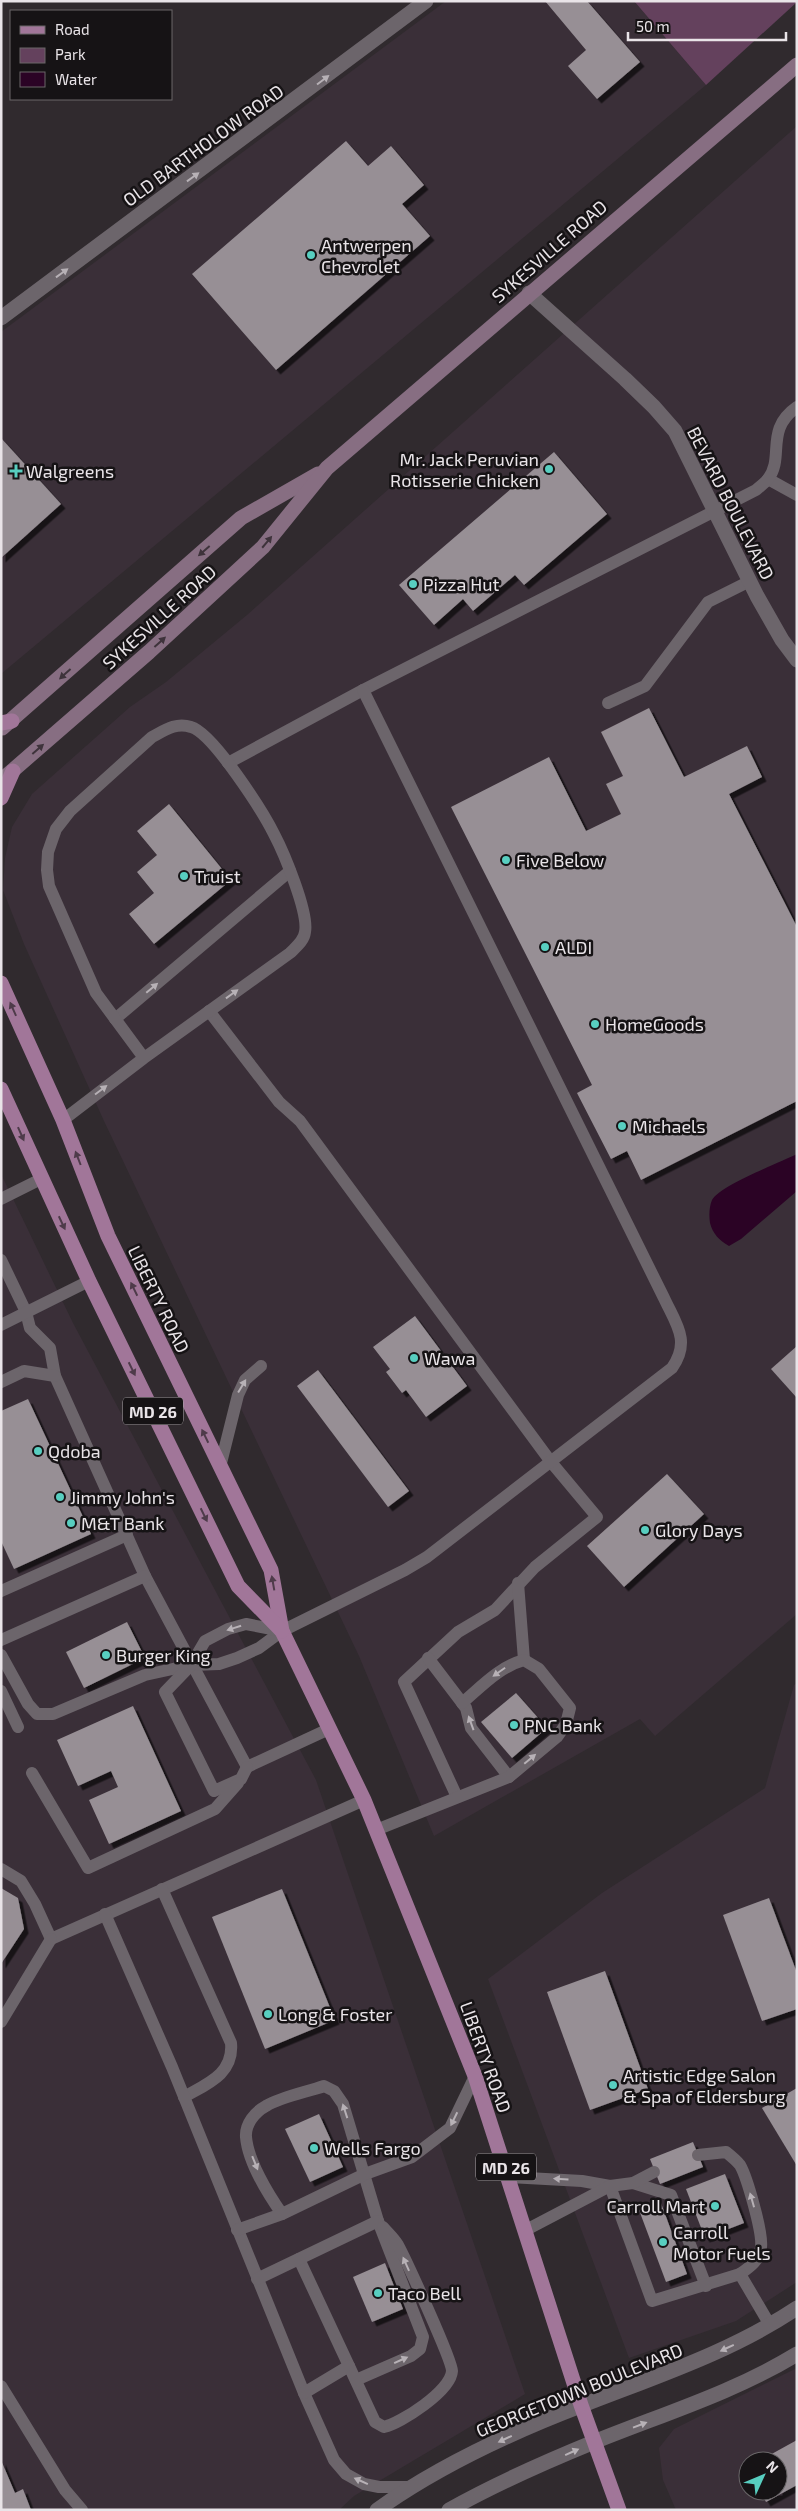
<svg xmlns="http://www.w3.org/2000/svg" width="798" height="2511" viewBox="0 0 798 2511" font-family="'Exo 2',sans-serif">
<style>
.built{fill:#3a2f38;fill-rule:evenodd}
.green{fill:#64415d}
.water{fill:#2b0325}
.building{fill:#978f95;filter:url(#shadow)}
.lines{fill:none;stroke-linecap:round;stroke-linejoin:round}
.service{stroke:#6c656b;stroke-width:12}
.minor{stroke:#6c656b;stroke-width:15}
.tertiary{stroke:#6c656b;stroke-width:15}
.secondary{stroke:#876e82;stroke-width:15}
.primary{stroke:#a17699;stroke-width:15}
.oneway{fill:#b7b1b6}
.oneway2{fill:#3e333b}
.oneway3{fill:#4e3b4a}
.poi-dot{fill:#58cec0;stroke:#161315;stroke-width:2}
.labels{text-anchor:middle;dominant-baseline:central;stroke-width:5;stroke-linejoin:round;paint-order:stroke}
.shield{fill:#161315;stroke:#aaa5a9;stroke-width:1}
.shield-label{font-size:16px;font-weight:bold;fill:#e9e4e8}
.street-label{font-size:18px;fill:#e9e4e8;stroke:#161315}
.poi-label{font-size:18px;fill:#e9e4e8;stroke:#161315;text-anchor:start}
</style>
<defs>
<filter id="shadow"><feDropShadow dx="4.5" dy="4.5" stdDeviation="0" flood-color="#0009"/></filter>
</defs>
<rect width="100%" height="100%" fill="#302a2e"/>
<g class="built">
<path d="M446 1H634L706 85 1 674V332Z"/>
<path d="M797 126V1614L655 1736 640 1719 434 1836 359 1656 104 1121 24 944 3 890 5 858 12 827 32 794 130 707 166 682 247 615Z"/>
<path d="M1 1174 73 1323 316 1780 525 2394 354 2496 339 2510H1Z"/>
<path d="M797 1683V2282L736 2321 629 2358 488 1979 602 1893 765 1788 794 1685Z"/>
<path d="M797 2368V2510H676L663 2480 659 2448 674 2429ZM748 2461H778V2491H748Z"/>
</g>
<path class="green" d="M634 1H797V2L706 85Z"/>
<path class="water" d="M797 1154V1191L741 1239 729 1246C719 1240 713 1234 710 1223 709 1216 709 1207 712 1200 721 1185 779 1163 797 1154Z"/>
<g class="building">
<path d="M545 1H587L640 62 597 99 568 66 586 50Z"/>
<path d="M346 141 368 166 391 146 424 185 402 204 430 236 276 370 192 274Z"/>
<path d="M1 438 61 504 1 558Z"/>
<path d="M554 452 607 514 524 585 515 575 473 611 463 599 434 625 399 585Z"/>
<path d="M649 708 684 777 747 746 762 777 729 794 797 927V1101L641 1180 627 1151 611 1159 577 1093 592 1085 451 807 549 757 586 831 621 814 606 784 623 776 601 732Z"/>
<path d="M169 804 231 880 154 944 129 914 154 893 137 872 157 855 137 831Z"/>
<path d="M415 1316 467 1386 426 1417 406 1390 402 1393 386 1372 390 1369 373 1347Z"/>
<path d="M797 1346V1398L771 1369Z"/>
<path d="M318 1370 409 1491 388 1507 297 1386Z"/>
<path d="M28 1399 91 1534 14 1569 1 1541V1411Z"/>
<path d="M667 1474 704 1514 624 1587 587 1546Z"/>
<path d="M127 1622 145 1658 84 1688 66 1652Z"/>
<path d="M516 1693 547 1728 512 1758 481 1722Z"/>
<path d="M133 1706 181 1811 109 1844 89 1800 118 1787 111 1771 78 1786 57 1740Z"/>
<path d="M1 1888 18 1898 24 1929 1 1964Z"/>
<path d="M282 1889 335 2020 265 2049 212 1917Z"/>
<path d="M769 1898 797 1973V2009L762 2021 723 1915Z"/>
<path d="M605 1971 648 2089 590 2110 547 1992Z"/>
<path d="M797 2088V2166L762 2108Z"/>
<path d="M319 2114 343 2167 310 2182 285 2129Z"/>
<path d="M693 2142 703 2167 660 2184 650 2159Z"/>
<path d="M725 2174 744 2223 705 2238 686 2189Z"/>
<path d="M661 2203 687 2274 666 2282 639 2210Z"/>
<path d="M385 2263 403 2309 372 2322 353 2277Z"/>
<path d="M797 2440V2485L766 2502 760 2491H778V2461H759Z"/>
<path d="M1 2460 15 2493 23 2489 31 2510H1Z"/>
</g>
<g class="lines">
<g class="service">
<path d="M768 479 797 495"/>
<path d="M608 703 645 686 708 602 750 581"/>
<path d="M228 763 363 690 756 490C759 487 765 483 768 479 785 457 764 430 797 407"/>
<path d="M209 1011 279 1102 300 1121 551 1462 597 1517 535 1567 495 1610 458 1632 404 1682 457 1797"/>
<path d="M115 1019 290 871"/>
<path d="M63 1120 144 1058 290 953C296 947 304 941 305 932 309 913 284 853 274 834 263 812 213 733 191 727 176 722 165 730 152 737L70 811 56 829 48 852 47 870 49 886 96 993 144 1058"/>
<path d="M1 1199 41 1179"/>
<path d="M1 1260 26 1312 30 1328 50 1348 55 1376 145 1576 247 1767 329 1729"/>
<path d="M1 1325 89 1281"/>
<path d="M1 1382 24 1371 55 1376"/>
<path d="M220 1467 238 1395 245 1380 261 1366"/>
<path d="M518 1583 524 1660"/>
<path d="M1 1591 127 1535"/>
<path d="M1 1640 145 1576"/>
<path d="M1 1655 28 1704 37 1714H53L145 1675 191 1665 219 1664 237 1658 259 1648 282 1631 405 1570 427 1557 672 1368C691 1341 676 1324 664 1298L363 690"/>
<path d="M428 1658 466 1708 471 1728 509 1777"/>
<path d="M1 1691 18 1727"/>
<path d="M247 1767 241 1779 214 1791 165 1692 191 1665 205 1641 228 1629 246 1624 282 1631"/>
<path d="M32 1773 88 1868 215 1809 238 1783"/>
<path d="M376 1830 509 1777 557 1737 566 1724 570 1708 539 1669 524 1660C499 1667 482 1686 462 1703"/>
<path d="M1 1869 21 1881 35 1904 51 1939 364 1800"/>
<path d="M162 1889 231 2043C234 2074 207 2084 184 2097"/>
<path d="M105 1914 172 2067 304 2393 334 2460 346 2474 364 2484 379 2487H408"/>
<path d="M1 2022 51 1939"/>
<path d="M698 2155 726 2152C731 2156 736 2160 740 2165 747 2177 763 2233 761 2247 760 2260 750 2267 740 2274"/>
<path d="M509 2177 582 2181 610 2186"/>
<path d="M633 2183 671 2195 706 2286"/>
<path d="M610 2186 652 2301 740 2274 770 2325"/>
<path d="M282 2214C268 2194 248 2161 246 2137 245 2124 255 2112 266 2106 281 2097 307 2092 324 2086L334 2091 343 2104 378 2221 423 2337 420 2349 411 2356 356 2380"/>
<path d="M237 2230 282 2214 365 2174 412 2157 450 2128 475 2076"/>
<path d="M526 2230 610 2186 633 2183 654 2172"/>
<path d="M299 2259 349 2366"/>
<path d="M257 2279 378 2221"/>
<path d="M1 2386 65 2490 82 2510"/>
<path d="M304 2393 349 2366 375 2422 384 2427C401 2423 451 2391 452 2371 452 2360 406 2260 398 2245 394 2238 388 2233 383 2227"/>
</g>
<g class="minor">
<path d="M529 293 625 379 654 407 675 431 757 596 782 640 797 660"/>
<path d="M1 318 426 1"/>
</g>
<g class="tertiary">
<path d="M377 2510C440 2465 512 2432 583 2405 657 2376 731 2352 797 2308"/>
<path d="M449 2510C495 2484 545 2462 594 2442 663 2414 733 2393 797 2354"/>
</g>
<g class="secondary">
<path d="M2 728 241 518 318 474"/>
<path d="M4 778 149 652 263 547 327 468 797 65"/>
</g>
<g class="primary">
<path d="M1 723 12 721"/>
<path d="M1 798 13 771"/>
<path d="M1 983 63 1120 108 1236 271 1570 282 1631 364 1800 475 2076 581 2405 619 2510"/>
<path d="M1 1089 89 1281 238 1586 282 1631"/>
</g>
</g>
<defs><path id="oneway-solid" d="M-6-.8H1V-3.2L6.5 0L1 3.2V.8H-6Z" transform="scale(1.25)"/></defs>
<g class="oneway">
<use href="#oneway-solid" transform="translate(323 80) rotate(-37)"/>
<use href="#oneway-solid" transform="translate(193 177) rotate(-36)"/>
<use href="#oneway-solid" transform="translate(62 273) rotate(-36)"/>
<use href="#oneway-solid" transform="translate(152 988) rotate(-40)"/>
<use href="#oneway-solid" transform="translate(232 994) rotate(-36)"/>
<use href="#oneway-solid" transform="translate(101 1090) rotate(-37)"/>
<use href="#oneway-solid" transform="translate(242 1386) rotate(-59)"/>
<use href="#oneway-solid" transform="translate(234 1628) rotate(162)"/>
<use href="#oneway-solid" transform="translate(499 1672) rotate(145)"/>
<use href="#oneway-solid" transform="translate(471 1723) rotate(-110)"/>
<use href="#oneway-solid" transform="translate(530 1759) rotate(-40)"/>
<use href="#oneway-solid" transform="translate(345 2111) rotate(-108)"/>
<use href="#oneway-solid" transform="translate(454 2119) rotate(116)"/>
<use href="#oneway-solid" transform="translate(255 2163) rotate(68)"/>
<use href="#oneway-solid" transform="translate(561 2179) rotate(-176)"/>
<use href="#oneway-solid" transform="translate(752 2200) rotate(-106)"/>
<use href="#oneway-solid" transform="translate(406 2264) rotate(-114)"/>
<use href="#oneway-solid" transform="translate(727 2348) rotate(155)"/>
<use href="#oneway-solid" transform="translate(401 2360) rotate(-24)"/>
<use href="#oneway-solid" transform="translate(640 2425) rotate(-21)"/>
<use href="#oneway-solid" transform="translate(505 2439) rotate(155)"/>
<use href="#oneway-solid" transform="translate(572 2452) rotate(-24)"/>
<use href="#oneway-solid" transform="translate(361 2481) rotate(-156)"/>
</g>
<g class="oneway2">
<use href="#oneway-solid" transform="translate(267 542) rotate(-50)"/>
<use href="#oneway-solid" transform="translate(204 551) rotate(139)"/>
<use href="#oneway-solid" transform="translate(160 642) rotate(-42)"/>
<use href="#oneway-solid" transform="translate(65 674) rotate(138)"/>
<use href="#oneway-solid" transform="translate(38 749) rotate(-41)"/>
</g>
<g class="oneway3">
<use href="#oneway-solid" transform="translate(13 1009) rotate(-114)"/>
<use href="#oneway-solid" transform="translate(21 1134) rotate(66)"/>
<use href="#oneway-solid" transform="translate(78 1158) rotate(-111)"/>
<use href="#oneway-solid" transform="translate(62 1223) rotate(65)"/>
<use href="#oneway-solid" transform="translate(134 1289) rotate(-116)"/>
<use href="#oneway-solid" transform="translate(132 1369) rotate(64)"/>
<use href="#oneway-solid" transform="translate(205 1436) rotate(-116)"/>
<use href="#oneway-solid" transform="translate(204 1515) rotate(64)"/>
<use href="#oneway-solid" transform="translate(273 1583) rotate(-100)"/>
</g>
<g class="poi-dot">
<circle cx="311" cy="255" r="5"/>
<circle cx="549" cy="469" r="5"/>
<path d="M13.5 463.5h5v5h5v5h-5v5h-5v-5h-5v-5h5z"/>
<circle cx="413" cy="584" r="5"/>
<circle cx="506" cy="860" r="5"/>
<circle cx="184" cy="876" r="5"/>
<circle cx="545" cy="947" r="5"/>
<circle cx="595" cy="1024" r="5"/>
<circle cx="622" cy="1126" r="5"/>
<circle cx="414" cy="1358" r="5"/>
<circle cx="38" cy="1451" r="5"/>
<circle cx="60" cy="1497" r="5"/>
<circle cx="71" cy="1523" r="5"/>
<circle cx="645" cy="1530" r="5"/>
<circle cx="106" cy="1655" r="5"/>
<circle cx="514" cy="1725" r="5"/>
<circle cx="268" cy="2014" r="5"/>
<circle cx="613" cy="2085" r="5"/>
<circle cx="314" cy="2148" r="5"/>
<circle cx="715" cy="2206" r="5"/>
<circle cx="663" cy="2242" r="5"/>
<circle cx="378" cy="2293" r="5"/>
</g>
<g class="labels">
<g class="shield">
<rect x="123" y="1397.5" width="60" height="27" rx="4"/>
<rect x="476" y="2153.5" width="60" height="27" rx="4"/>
</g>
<g class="shield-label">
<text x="153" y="1411">MD 26</text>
<text x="506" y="2167">MD 26</text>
</g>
<g class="street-label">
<text transform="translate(203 145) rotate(-36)">OLD BARTHOLOW ROAD</text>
<text transform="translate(549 251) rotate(-41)">SYKESVILLE ROAD</text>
<text transform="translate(731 503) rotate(63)">BEVARD BOULEVARD</text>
<text transform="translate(159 617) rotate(-42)">SYKESVILLE ROAD</text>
<text transform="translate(159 1299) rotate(64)">LIBERTY ROAD</text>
<text transform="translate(486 2057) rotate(70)">LIBERTY ROAD</text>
<text transform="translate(579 2390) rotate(-22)">GEORGETOWN BOULEVARD</text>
</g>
<g class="poi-label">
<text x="321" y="245">Antwerpen<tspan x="321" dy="21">Chevrolet</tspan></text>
<text x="539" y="459" text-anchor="end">Mr. Jack Peruvian<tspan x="539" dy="21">Rotisserie Chicken</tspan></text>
<text x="26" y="471">Walgreens</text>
<text x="423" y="584">Pizza Hut</text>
<text x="516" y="860">Five Below</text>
<text x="194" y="876">Truist</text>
<text x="555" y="947">ALDI</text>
<text x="605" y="1024">HomeGoods</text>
<text x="632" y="1126">Michaels</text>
<text x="424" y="1358">Wawa</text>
<text x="48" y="1451">Qdoba</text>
<text x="70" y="1497">Jimmy John's</text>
<text x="81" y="1523">M&amp;T Bank</text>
<text x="655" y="1530">Glory Days</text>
<text x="116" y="1655">Burger King</text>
<text x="524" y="1725">PNC Bank</text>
<text x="278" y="2014">Long &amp; Foster</text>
<text x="623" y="2075">Artistic Edge Salon<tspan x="623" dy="21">&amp; Spa of Eldersburg</tspan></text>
<text x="324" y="2148">Wells Fargo</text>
<text x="705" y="2206" text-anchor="end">Carroll Mart</text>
<text x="673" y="2232">Carroll<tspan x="673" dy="21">Motor Fuels</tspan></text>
<text x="388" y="2293">Taco Bell</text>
</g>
</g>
<rect width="798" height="2511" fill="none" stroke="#e9e4e8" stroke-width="5"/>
<rect x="10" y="10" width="162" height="90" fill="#161315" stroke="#6a6769"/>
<rect x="20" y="26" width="25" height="8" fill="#a17699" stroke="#6a6769"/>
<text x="55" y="35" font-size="15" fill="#e9e4e8">Road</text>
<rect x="20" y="48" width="25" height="15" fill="#64415d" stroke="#6a6769"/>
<text x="55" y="60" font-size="15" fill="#e9e4e8">Park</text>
<rect x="20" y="72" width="25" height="15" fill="#2b0325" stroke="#6a6769"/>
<text x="55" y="85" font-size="15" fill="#e9e4e8">Water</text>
<g transform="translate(763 2476) rotate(46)"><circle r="24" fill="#161315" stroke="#6a6769"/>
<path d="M0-4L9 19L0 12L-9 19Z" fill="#58cec0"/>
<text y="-8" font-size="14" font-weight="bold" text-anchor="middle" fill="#e9e4e8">N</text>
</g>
<path d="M628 32v8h158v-8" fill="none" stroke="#e9e4e8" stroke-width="2.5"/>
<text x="636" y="32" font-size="15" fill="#e9e4e8" stroke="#161315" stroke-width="4" paint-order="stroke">50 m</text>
</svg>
